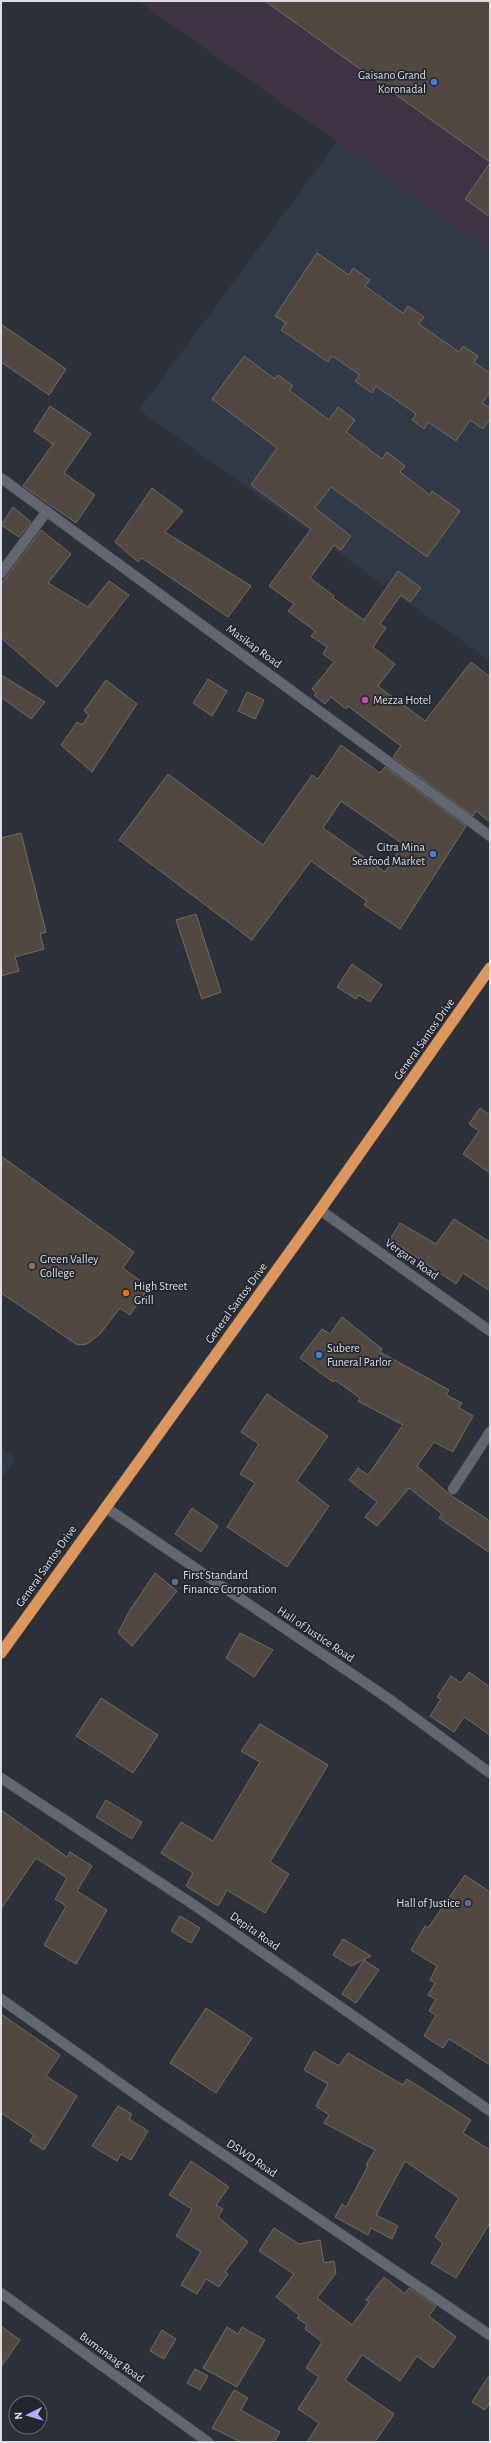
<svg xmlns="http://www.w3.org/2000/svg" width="491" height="2443" viewBox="0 0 491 2443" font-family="'Alegreya Sans',sans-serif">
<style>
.commercial{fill:#3e3342}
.built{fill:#323946}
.building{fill:#504841;stroke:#736a63;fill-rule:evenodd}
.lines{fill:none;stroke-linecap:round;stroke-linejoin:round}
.minor-casing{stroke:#484b52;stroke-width:11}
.tertiary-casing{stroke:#484b52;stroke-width:11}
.trunk-casing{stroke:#484b52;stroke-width:12}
.minor{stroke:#61666f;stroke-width:10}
.tertiary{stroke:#61666f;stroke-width:10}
.trunk{stroke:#dd965c;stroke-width:11}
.shop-dot{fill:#3f7fe0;stroke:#22262e;stroke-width:1.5}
.hotel-dot{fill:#d1479c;stroke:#22262e;stroke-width:1.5}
.education-dot{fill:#8d6e63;stroke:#22262e;stroke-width:1.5}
.food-dot{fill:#e8710a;stroke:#22262e;stroke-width:1.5}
.service-dot{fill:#5c6f8a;stroke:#22262e;stroke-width:1.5}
.labels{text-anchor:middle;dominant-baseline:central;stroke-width:3.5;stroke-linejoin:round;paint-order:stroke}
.poi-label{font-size:12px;fill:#dcdee3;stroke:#22262e;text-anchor:start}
.street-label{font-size:12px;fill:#dcdee3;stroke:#22262e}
</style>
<rect width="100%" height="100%" fill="#2c3038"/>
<path class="commercial" d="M138 1H490V252L337 142Z"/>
<g class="built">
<path d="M337 142 490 252V661L139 410Z"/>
<path d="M1 1448 15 1458 1 1479Z"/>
</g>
<g class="building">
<path d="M265 1H490V162Z"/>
<path d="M490 163V217L465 199Z"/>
<path d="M317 253 349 275 353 268 370 280 365 286 403 313 408 306 424 317 419 324 459 352 463 346 478 356 474 362 490 373V392L482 403 490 408V419L483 429 470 420 456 441 428 422 424 429 412 420 416 414 376 386 372 393 355 381 360 375 332 356 328 362 281 330 286 323 275 316Z"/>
<path d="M1 324 66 369 49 395 1 362Z"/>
<path d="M244 356 275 379 278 375 293 386 289 390 329 420 338 407 355 420 346 432 382 459 387 452 405 466 400 472 430 495 432 491 460 511 427 557 331 487 315 508 351 536 341 550 334 545 310 578 334 596 333 598 364 620 398 571 421 588 410 602 401 595 380 624 386 628 373 647 395 664 378 686 425 721 471 662 490 677V822L476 811 473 816 393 757 401 746 348 706 346 709 331 697 325 704 314 695 316 693 312 689 334 662 323 654 327 647 311 636 315 631 288 611 294 604 269 586 311 529 251 485 277 448 212 399Z"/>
<path d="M50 406 91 434 64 473 95 495 76 523 23 486 53 444 34 431Z"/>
<path d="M152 488 183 511 165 532 251 586 228 617 142 558 138 562 115 542Z"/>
<path d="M13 507 31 522 19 537 1 525Z"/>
<path d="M41 530 71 554 48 583 88 607 109 581 129 595 57 687 1 638V584Z"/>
<path d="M1 675 45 702 31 719 1 697Z"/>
<path d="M208 679 227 691 212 716 193 703Z"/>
<path d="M106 680 137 704 92 772 61 745 77 722 82 725 89 715 84 711Z"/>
<path d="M247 692 264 700 255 719 238 711Z"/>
<path d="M341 745 380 773 385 767 466 826 400 929 364 905 367 901 311 861 252 940 119 840 168 774 263 845 312 775 318 779ZM341 801 403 844 385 872 323 828Z"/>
<path d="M21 833 46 932 40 934 44 949 15 957 19 971 1 976V838Z"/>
<path d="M196 914 221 992 202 999 176 920Z"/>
<path d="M352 964 382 985 370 1002 359 995 356 999 337 987Z"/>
<path d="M480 1108 490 1115V1173L463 1154 479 1131 469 1124Z"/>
<path d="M1 1156 134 1252 123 1268 149 1287 130 1315 120 1308 100 1334 87 1344 78 1345 73 1342 1 1293Z"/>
<path d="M454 1219 490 1242V1291L463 1273 456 1284 390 1239 400 1223 436 1244Z"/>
<path d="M342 1317 382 1349 380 1352 449 1390 446 1395 462 1403 459 1408 473 1416 453 1452 434 1442 417 1466 449 1494 490 1521V1553L439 1518 442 1514 409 1488 377 1526 365 1517 377 1502 349 1480 358 1468 368 1475 403 1425 358 1401 360 1398 335 1380 333 1382 300 1358 322 1329 330 1334Z"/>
<path d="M267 1394 328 1436 297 1481 329 1506 287 1567 227 1527 255 1483 240 1474 259 1444 241 1432Z"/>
<path d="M192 1508 218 1526 201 1552 175 1534Z"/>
<path d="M155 1573 177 1591 132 1646 118 1633 130 1610Z"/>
<path d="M240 1633 273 1650 254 1677 226 1658Z"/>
<path d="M469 1672 490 1687V1735L464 1717 454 1732 430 1716 441 1699 437 1697 451 1676 461 1683Z"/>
<path d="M101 1698 158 1735 133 1773 76 1736Z"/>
<path d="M260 1724 328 1765 270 1862 289 1874 265 1913 227 1890 218 1906 186 1886 193 1873 161 1853 181 1822 213 1841 260 1762 241 1751Z"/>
<path d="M106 1800 142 1822 132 1839 96 1817Z"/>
<path d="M1 1810 67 1857 70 1852 92 1866 77 1891 107 1910 76 1964 44 1945 66 1906 55 1899 67 1878 36 1858 1 1909Z"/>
<path d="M465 1875 490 1892V2065L449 2039 443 2048 424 2036 436 2015 429 2011 436 1999 428 1995 435 1983 430 1980 437 1966 411 1950 425 1926 428 1928Z"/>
<path d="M180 1916 200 1928 191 1943 171 1931Z"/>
<path d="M343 1939 371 1956 351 1966 333 1955Z"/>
<path d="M364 1960 379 1970 356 2003 342 1994Z"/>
<path d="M206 2008 252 2038 216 2093 170 2063Z"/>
<path d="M1 2014 60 2055 46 2076 77 2096 44 2150 30 2141 34 2135 1 2113Z"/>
<path d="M314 2051 339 2066 348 2053 403 2085 407 2079 471 2120 463 2133 490 2150V2223L456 2278 431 2263 443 2243 435 2237 459 2198 405 2161 376 2215 398 2226 392 2239 371 2228 368 2235 335 2217 342 2204 346 2207 368 2166 366 2165 375 2150 324 2123 329 2115 316 2106 328 2084 304 2070Z"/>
<path d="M118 2106 132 2114 129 2119 148 2131 131 2160 121 2154 117 2161 92 2146Z"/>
<path d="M191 2161 229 2187 216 2205 223 2209 218 2217 248 2242 225 2272 228 2274 219 2287 206 2279 197 2294 181 2285 201 2252 176 2236 192 2209 169 2195Z"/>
<path d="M274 2228 299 2244 320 2240 324 2263 334 2261 336 2273 317 2298 352 2325 369 2302 366 2300 384 2277 405 2294 409 2288 436 2306 429 2316 456 2337 433 2368 417 2356 400 2381 362 2355 345 2380 394 2414 375 2442H307L319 2423 298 2409 319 2377 306 2368 322 2342 305 2329 307 2325 297 2318 299 2315 276 2297 294 2274 259 2251Z"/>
<path d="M1 2326 20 2340 1 2367Z"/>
<path d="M227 2327 238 2334 242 2327 265 2340 237 2387 203 2368Z"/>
<path d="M162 2330 176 2339 164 2359 150 2351Z"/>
<path d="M195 2369 208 2376 200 2390 187 2383Z"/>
<path d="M490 2374V2402L485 2410 472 2402Z"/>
<path d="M234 2390 248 2398 241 2410 280 2432 274 2442H241L212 2428Z"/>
</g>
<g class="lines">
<g class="minor-casing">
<g id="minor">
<path d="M1 478 490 836"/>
<path d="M1 573 47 511"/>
<path d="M320 1210 490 1331"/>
<path d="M453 1489 490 1432"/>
<path d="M105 1507 389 1699 490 1773"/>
<path d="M1 1999 162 2113 490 2335"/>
<path d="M1 2293 208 2442"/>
</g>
</g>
<g class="tertiary-casing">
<path id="tertiary" d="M1 1778 194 1905 490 2111"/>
</g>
<g class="trunk-casing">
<path id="trunk" d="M1 1653 320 1210 490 968"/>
</g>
<use href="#minor" class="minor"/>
<use href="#tertiary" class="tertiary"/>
<use href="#trunk" class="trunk"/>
</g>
<g class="shop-dot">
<circle cx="434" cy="82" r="4"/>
<circle cx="433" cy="854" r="4"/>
<circle cx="319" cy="1355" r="4"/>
</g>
<circle class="hotel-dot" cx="365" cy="700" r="4"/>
<circle class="education-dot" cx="32" cy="1266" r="4"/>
<circle class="food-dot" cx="126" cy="1293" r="4"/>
<g class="service-dot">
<circle cx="175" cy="1582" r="4"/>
<circle cx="468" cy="1903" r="4"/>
</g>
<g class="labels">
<g class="poi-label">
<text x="426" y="75" text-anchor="end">Gaisano Grand<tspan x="426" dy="14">Koronadal</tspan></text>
<text x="373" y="700">Mezza Hotel</text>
<text x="425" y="847" text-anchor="end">Citra Mina<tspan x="425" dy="14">Seafood Market</tspan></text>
<text x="40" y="1259">Green Valley<tspan x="40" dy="14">College</tspan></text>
<text x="134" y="1286">High Street<tspan x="134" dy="14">Grill</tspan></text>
<text x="327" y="1348">Subere<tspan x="327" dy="14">Funeral Parlor</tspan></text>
<text x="183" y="1575">First Standard<tspan x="183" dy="14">Finance Corporation</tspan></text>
<text x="460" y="1903" text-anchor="end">Hall of Justice</text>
</g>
<g class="street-label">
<text transform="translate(254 646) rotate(36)">Masikap Road</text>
<text transform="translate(424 1039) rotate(-55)">General Santos Drive</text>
<text transform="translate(412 1259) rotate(35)">Vergara Road</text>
<text transform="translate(236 1303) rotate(-54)">General Santos Drive</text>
<text transform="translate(46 1566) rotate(-55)">General Santos Drive</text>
<text transform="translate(316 1634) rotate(34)">Hall of Justice Road</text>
<text transform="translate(255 1931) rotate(35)">Depita Road</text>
<text transform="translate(252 2158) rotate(34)">DSWD Road</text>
<text transform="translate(112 2357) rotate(36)">Bumanaag Road</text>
</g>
</g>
<rect width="491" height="2443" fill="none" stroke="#dcdee3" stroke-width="4"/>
<g transform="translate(28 2415) rotate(265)"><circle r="19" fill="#22262e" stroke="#6c7076"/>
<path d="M0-3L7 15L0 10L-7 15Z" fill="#b1adfa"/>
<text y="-6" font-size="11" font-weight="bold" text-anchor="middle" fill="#dcdee3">N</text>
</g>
</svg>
